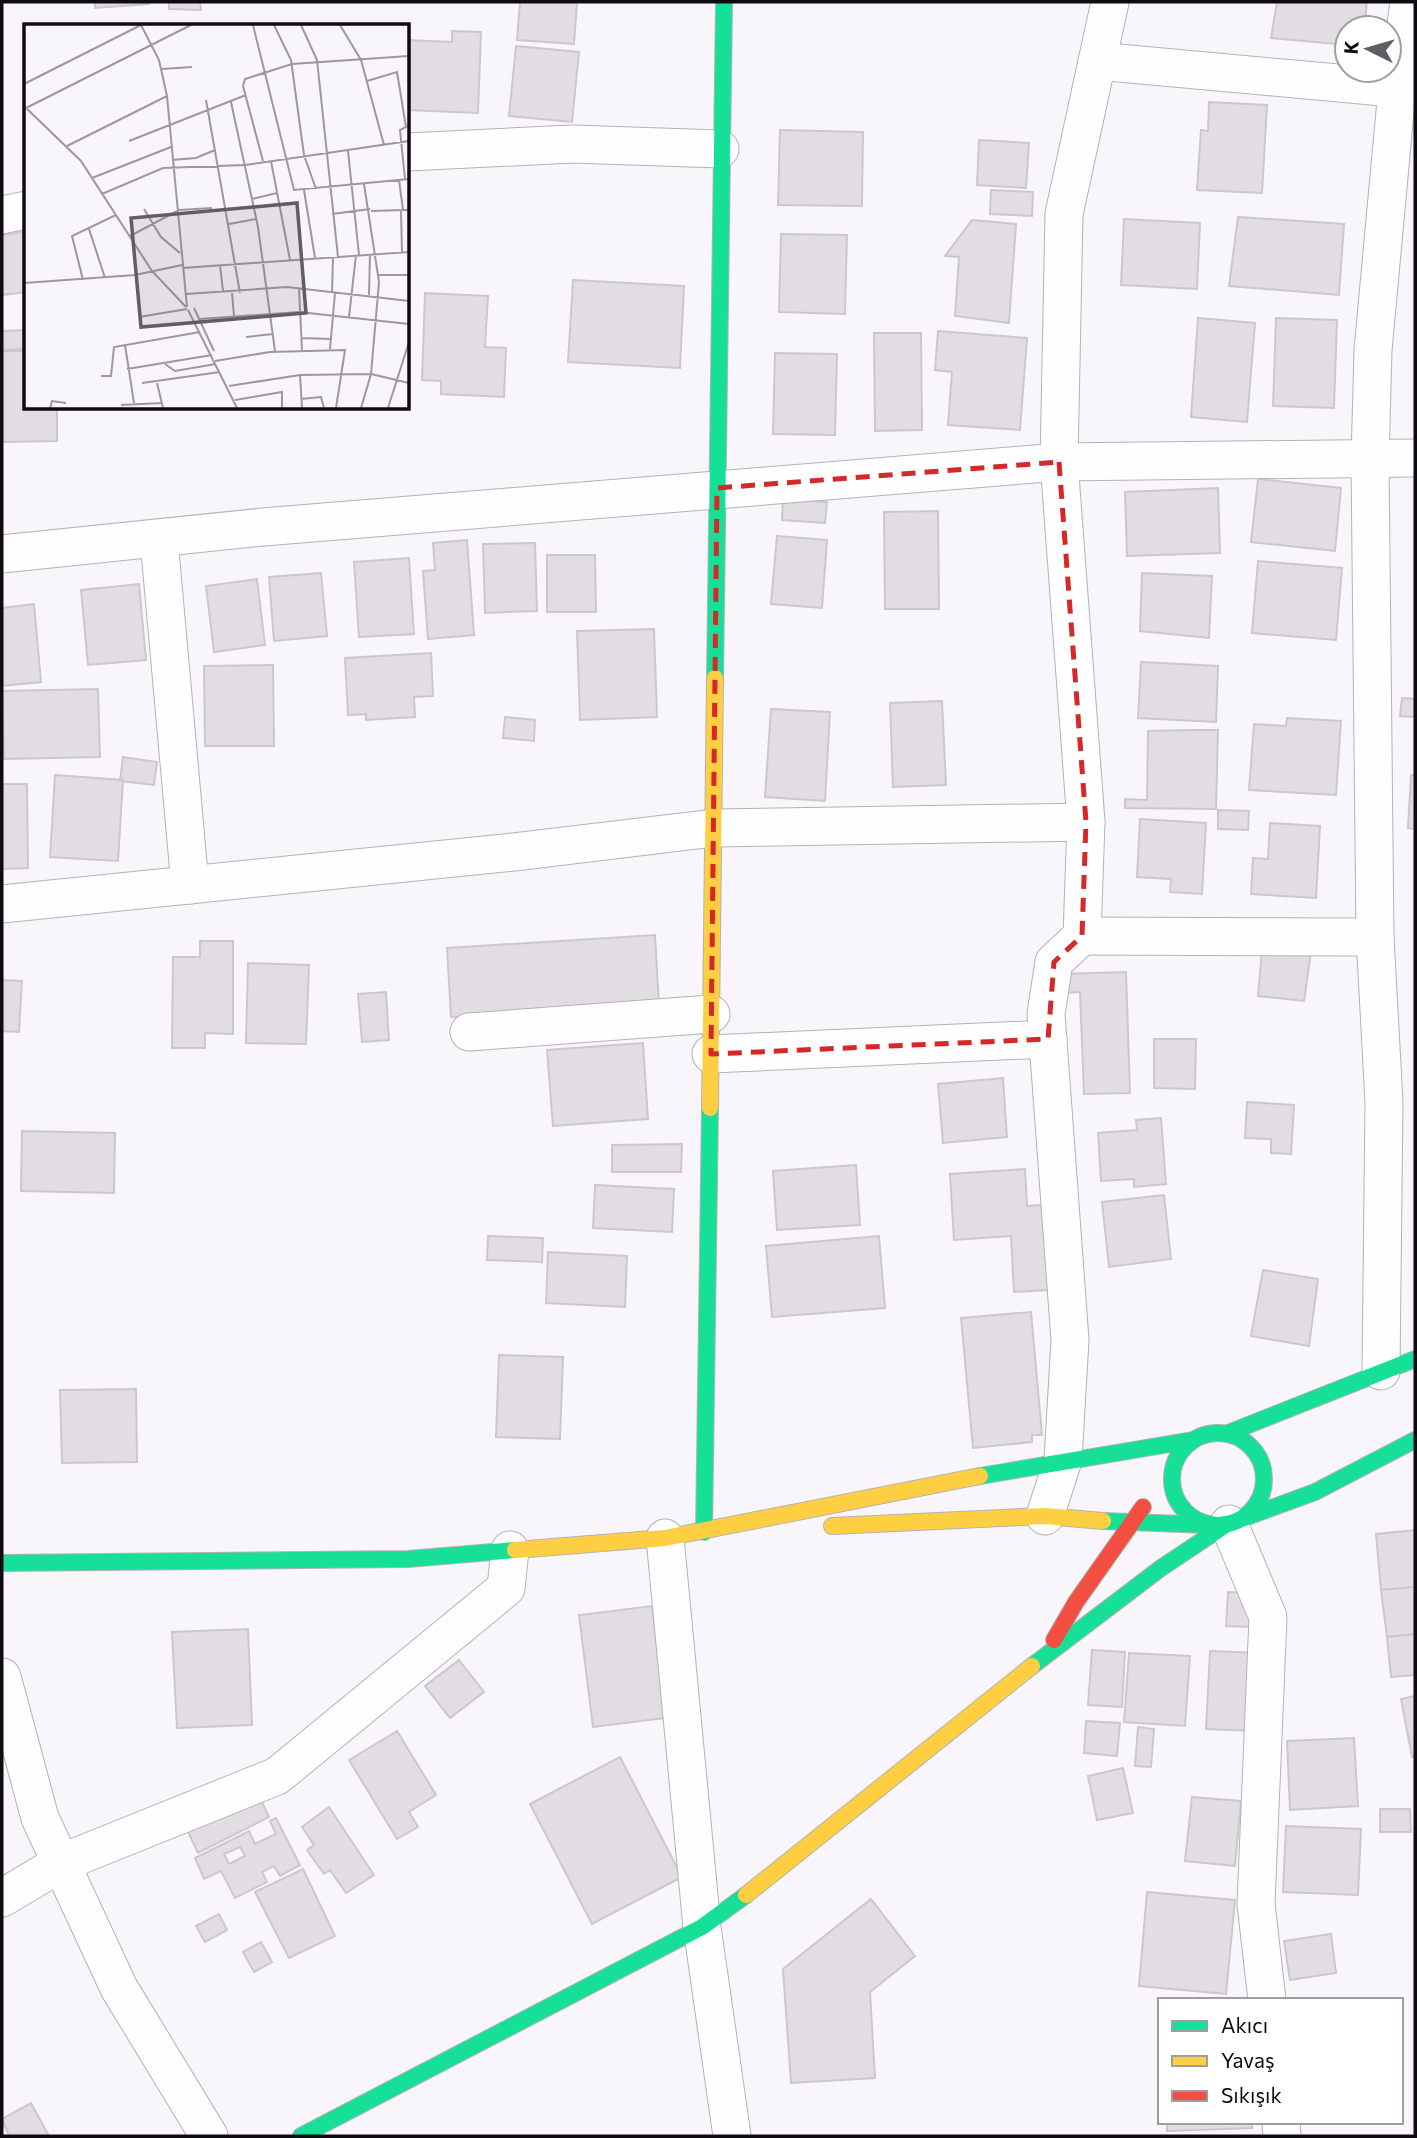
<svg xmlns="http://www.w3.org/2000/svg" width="1417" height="2138" viewBox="0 0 1417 2138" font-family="Commissioner,sans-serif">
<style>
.building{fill:#e1dde3;stroke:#cbc8cd;stroke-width:2;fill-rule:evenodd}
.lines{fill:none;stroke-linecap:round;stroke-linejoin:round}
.street-casing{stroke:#b4b1b7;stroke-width:39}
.fast-casing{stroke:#b4b1b7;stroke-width:18}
.slow-casing{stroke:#b4b1b7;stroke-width:18}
.jam-casing{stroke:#b4b1b7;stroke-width:18}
.street{stroke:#fefefe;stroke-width:37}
.fast{stroke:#16e098;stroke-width:16}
.slow{stroke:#ffcf43;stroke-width:16}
.jam{stroke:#f24e42;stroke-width:16}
.marked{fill:none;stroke:#d62828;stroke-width:5;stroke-dasharray:14 9;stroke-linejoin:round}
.inset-road{fill:none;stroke:#9c989e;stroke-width:2}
.view{fill:#625d64;fill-opacity:0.15;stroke:#625d64;stroke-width:3.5}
.inset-edge{fill:none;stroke:#100b12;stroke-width:3.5}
</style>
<rect width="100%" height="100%" fill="#f9f6fb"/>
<g class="building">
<path d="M95 2H148L149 4 95 8Z"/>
<path d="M169 2H200L201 10 169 9Z"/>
<path d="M520 2H577L574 44 517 40Z"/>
<path d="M1277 2H1367L1364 28H1347V45L1271 38Z"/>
<path d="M452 31 481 32 478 113 408 110V40L452 42Z"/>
<path d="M516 46 579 52 572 122 509 116Z"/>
<path d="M1209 102 1267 105 1262 193 1197 190 1201 130 1208 131Z"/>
<path d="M780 130 863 132 862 206 778 205Z"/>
<path d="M979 140 1029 143 1026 188 977 185Z"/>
<path d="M991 190 1033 192 1032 216 990 214Z"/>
<path d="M1238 217 1344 224 1339 295 1229 286Z"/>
<path d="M1124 219 1200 223 1197 289 1121 285Z"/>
<path d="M972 220 1016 224 1009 323 955 316 959 257 945 256Z"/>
<path d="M23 232 26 292 2 295V235Z"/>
<path d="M781 234 847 235 845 314 779 312Z"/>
<path d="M573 280 684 286 680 368 568 362Z"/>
<path d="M425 293 488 296 485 347 506 348 504 397 441 394V381L422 380Z"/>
<path d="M1198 318 1255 323 1247 422 1191 417Z"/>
<path d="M1276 318 1337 320 1334 408 1273 406Z"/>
<path d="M26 330V349L2 350V331Z"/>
<path d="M938 331 1027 338 1020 430 948 425 952 372 935 370Z"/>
<path d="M874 333H921L922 430 875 431Z"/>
<path d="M2 351H26V408H57V441L2 442Z"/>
<path d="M775 353 837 354 835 435 773 434Z"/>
<path d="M1258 479 1341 488 1335 551 1251 542Z"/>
<path d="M1218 488 1220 553 1127 556 1125 492Z"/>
<path d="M783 499 827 502 825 523 782 520Z"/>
<path d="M938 511 939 609H885L884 512Z"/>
<path d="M777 536 827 540 822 608 771 604Z"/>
<path d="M467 540 474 635 428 639 423 571 435 570 433 543Z"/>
<path d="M535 543 537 611 485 613 483 544Z"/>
<path d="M547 555H595L596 612H547Z"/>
<path d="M409 558 414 634 359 637 354 562Z"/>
<path d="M1258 561 1342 568 1336 640 1252 633Z"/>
<path d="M321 573 327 636 274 641 269 577Z"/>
<path d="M1142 573 1212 576 1209 638 1140 631Z"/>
<path d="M257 579 265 645 214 652 206 586Z"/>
<path d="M139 584 146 660 88 665 81 590Z"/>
<path d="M34 604 41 682 2 686V608Z"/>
<path d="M654 629 657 717 580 720 577 631Z"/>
<path d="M431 653 433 696 414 697 415 717 366 720V714L348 715 345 658Z"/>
<path d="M1141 662 1218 666 1216 722 1138 718Z"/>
<path d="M273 665 274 746H205L204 666Z"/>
<path d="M98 689 100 757 4 759 2 691Z"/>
<path d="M1402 698 1415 699V717L1400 716Z"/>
<path d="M942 701 946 785 893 787 890 703Z"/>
<path d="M771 709 830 712 825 801 765 797Z"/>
<path d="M505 717 535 720 534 741 503 738Z"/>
<path d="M1287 718 1341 721 1336 795 1249 790 1254 724 1286 726Z"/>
<path d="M1192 730H1218L1216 809 1125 808V799L1147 800 1148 731Z"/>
<path d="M123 757 157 762 154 785 120 781Z"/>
<path d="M55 775 123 780 118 861 50 857Z"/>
<path d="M1411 775H1415V829L1408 828Z"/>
<path d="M2 784H27L28 868 2 869Z"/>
<path d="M1218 810 1249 811 1248 830 1218 829Z"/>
<path d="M1140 819 1206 823 1202 894 1170 892 1171 879 1137 877Z"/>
<path d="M1270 823 1320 826 1316 898 1251 894 1253 858 1268 859Z"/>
<path d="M655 935 659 1005 451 1017 447 948Z"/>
<path d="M1263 939 1312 945 1304 1001 1258 996Z"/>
<path d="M200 941H233V1034L205 1033V1048H172L173 957H200Z"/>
<path d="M248 963 309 965 306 1044 246 1043Z"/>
<path d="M1126 972 1130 1093 1084 1094 1080 992 1062 993 1061 974Z"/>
<path d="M2 980 22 981 19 1032 2 1031Z"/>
<path d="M386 992 389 1040 362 1042 358 994Z"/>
<path d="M1154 1039H1196L1195 1089 1154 1088Z"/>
<path d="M643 1043 648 1119 553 1126 547 1050Z"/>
<path d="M1003 1078 1007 1137 943 1143 938 1084Z"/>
<path d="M1247 1102 1294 1105 1291 1154 1271 1153V1139L1245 1138Z"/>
<path d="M1161 1118 1166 1184 1134 1187V1179L1101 1181 1098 1133 1137 1130 1136 1120Z"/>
<path d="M22 1131 115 1133 114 1193 21 1191Z"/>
<path d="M682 1144 681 1172H612V1145Z"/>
<path d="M856 1165 860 1225 777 1230 773 1171Z"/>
<path d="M1025 1169 1027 1206 1042 1205 1048 1290 1014 1292 1011 1236 954 1240 950 1174Z"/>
<path d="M595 1185 674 1189 672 1232 593 1228Z"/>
<path d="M1164 1195 1171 1259 1109 1267 1102 1202Z"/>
<path d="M488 1236 543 1238 542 1262 487 1260Z"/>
<path d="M879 1236 885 1308 772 1317 766 1246Z"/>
<path d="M548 1252 627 1256 625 1307 546 1303Z"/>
<path d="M1263 1270 1318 1279 1309 1346 1251 1336Z"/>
<path d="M1031 1312 1042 1435H1032V1442L973 1448 961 1318Z"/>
<path d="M499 1355 563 1357 560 1439 496 1437Z"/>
<path d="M136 1389 137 1462 62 1463 60 1390Z"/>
<path d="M1415 1530V1587L1381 1590 1376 1534Z"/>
<path d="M1415 1587V1634L1387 1637 1381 1590Z"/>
<path d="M1228 1592 1251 1593 1250 1627 1226 1626Z"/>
<path d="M652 1606 666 1718 593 1727 579 1615Z"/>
<path d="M248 1629 252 1725 177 1728 172 1632Z"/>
<path d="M1415 1634V1675L1391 1677 1387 1637Z"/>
<path d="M1092 1650 1125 1652 1122 1707 1088 1705Z"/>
<path d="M1210 1651 1258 1653 1254 1731 1206 1729Z"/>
<path d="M1129 1653 1190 1656 1185 1726 1124 1722Z"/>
<path d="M459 1660 484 1692 450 1718 425 1686Z"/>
<path d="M1415 1696V1756L1412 1757 1401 1699Z"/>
<path d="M1086 1721 1120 1723 1117 1756 1084 1753Z"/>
<path d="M1138 1727 1154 1729 1151 1767 1135 1766Z"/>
<path d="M397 1731 436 1795 409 1812 418 1827 397 1839 349 1760Z"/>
<path d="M1354 1738 1358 1806 1290 1810 1287 1741Z"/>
<path d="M620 1757 682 1877 592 1924 530 1804Z"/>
<path d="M1123 1768 1133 1813 1097 1820 1088 1776Z"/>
<path d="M255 1787 269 1817 198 1853 183 1821Z"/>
<path d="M1192 1797 1241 1801 1235 1866 1185 1861Z"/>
<path d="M329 1807 374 1875 346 1893 330 1870 324 1874 307 1850 314 1845 302 1827Z"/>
<path d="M1380 1809H1410L1411 1832H1380Z"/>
<path d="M276 1818 300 1865 280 1876 274 1866 262 1872 267 1882 235 1898 221 1871 204 1879 195 1858 249 1831 255 1844 276 1834 270 1821ZM240 1847 245 1856 229 1864 224 1854Z"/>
<path d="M1286 1826 1361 1829 1358 1895 1283 1892Z"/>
<path d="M303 1869 335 1936 289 1958 255 1892Z"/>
<path d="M1147 1892 1235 1900 1226 1994 1139 1986Z"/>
<path d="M871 1899 915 1956 870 1992 875 2078 791 2083 783 1969Z"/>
<path d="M219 1914 227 1930 205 1942 196 1926Z"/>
<path d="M1331 1934 1336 1973 1290 1980 1284 1941Z"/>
<path d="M261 1942 272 1962 254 1972 243 1952Z"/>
<path d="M31 2103 49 2136H9L2 2119Z"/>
<path d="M1167 2122H1252V2128L1167 2131Z"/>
</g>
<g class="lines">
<g class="street-casing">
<g id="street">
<path d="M1097 61 1415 90"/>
<path d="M408 152 572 144 720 149"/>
<path d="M2 215 26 210"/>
<path d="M159 540 190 885"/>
<path d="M2 554 263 527 1059 462 1415 458"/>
<path d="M2 904 514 852 714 828 1086 822"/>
<path d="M1082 936 1375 937"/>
<path d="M469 1032 711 1014"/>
<path d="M711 1054 1048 1039"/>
<path d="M1381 1371 1384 1102 1375 937 1370 460 1373 350 1397 90 1409 2"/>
<path d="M1045 1516 1063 1460 1070 1340 1046 1014 1054 962 1082 936 1086 822 1059 462 1064 214 1110 2"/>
<path d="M1229 1524 1268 1617 1256 1904 1267 2000"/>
<path d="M665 1538 702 1927 732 2136"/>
<path d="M2 1677 40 1818 119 1988 209 2136"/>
<path d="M2 1898 61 1863 277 1776 506 1588 510 1550"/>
<path d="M1281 2122 1282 2136"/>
</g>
</g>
<g class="fast-casing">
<g id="fast">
<path d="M715 678 724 2"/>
<path d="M1228 1433 1415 1359"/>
<circle cx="1218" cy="1479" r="46"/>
<path d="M980 1476 1193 1440"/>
<path d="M1244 1518 1315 1492 1415 1440"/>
<path d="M1103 1521 1209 1525"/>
<path d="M704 1532 710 1108"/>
<path d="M2 1563 408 1559 515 1550"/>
<path d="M1032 1666 1161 1568 1227 1524"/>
<path d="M301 2136 702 1927 746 1895"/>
</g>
</g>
<g class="slow-casing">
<g id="slow">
<path d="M710 1108 715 678"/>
<path d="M832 1526 1045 1516 1103 1521"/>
<path d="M515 1550 665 1538 980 1476"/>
<path d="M746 1895 1032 1666"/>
</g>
</g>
<g class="jam-casing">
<path id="jam" d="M1054 1640 1076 1602 1143 1507"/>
</g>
<use href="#street" class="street"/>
<use href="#fast" class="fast"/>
<use href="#slow" class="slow"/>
<use href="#jam" class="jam"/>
</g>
<path class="marked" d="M1059 462 1086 822 1082 936 1054 962 1048 1039 711 1054 717 488Z"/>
<g transform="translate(24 24)">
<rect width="385" height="385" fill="#f9f6fb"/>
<path class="inset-road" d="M117 1 135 36 143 72 163 283M229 1 270 166 385 155M250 1 267 36 280 131 292 165M277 1 293 36 314 233M316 1 337 36 360 121M138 45 168 43M343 57 373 48 382 103 376 106 381 155M0 60 117 1M182 76 216 269M207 78 234 203 251 327M0 82 57 137 128 247 162 283M2 84 167 1M105 117 222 71M43 122 143 72M324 127 335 231M148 136 172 134 191 126M239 137 219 62 221 55 268 40 385 32M247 137 266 236M68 154 147 123M375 156 379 186H385M280 166 291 234M78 170 139 144 221 141 385 117M228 175 253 169M120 185 137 213 156 229M377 186 378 228M347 187 379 186M308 190 346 185M205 200 232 195M65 205 81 254M106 212 155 186 188 184M196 241 199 267M159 244 385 228M355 251H385M59 256 48 212 92 191M0 259 111 251 158 241M275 265 278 326M208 269 210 292M308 269 309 233M162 270 263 263 385 277M345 271 346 230M170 284 190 327M164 286 213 384M115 293 163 285M325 293 332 231M176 295 275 288 385 300M222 313 249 310M277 314 308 315M101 321 110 379M306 325 311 269M191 337 246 328 321 326 312 384M141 340 151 347 192 340M103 345 188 331M276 351 278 384M77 352H87L90 323 176 308M118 359 196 348M133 359 139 384M205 362 276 351 347 350 385 359M277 375 297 373 300 384M211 376 258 368V384M97 381 138 379M26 384 28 377 42 379M337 384 347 350 355 258 340 160M364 384 385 318"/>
<path class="view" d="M273 179 282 289 117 303 107 194Z"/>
<rect width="385" height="385" class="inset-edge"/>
</g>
<rect width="1417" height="2138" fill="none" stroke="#100b12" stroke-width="7"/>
<rect x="1158" y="1998" width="245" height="126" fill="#ffffff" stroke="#9f9da0" stroke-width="2"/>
<rect x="1172" y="2021" width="35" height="10" fill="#16e098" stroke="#9f9da0" stroke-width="2"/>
<text x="1221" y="2033" font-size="21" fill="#100b12">Akıcı</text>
<rect x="1172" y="2056" width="35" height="10" fill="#ffcf43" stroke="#9f9da0" stroke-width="2"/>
<text x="1221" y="2068" font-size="21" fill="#100b12">Yavaş</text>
<rect x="1172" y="2091" width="35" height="10" fill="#f24e42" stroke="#9f9da0" stroke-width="2"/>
<text x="1221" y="2103" font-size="21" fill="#100b12">Sıkışık</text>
<g transform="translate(1368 49) rotate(275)"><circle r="33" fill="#ffffff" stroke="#9f9da0" stroke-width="2"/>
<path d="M0-5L12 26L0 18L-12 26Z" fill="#625d64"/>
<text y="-10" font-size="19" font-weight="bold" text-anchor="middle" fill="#100b12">K</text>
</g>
</svg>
